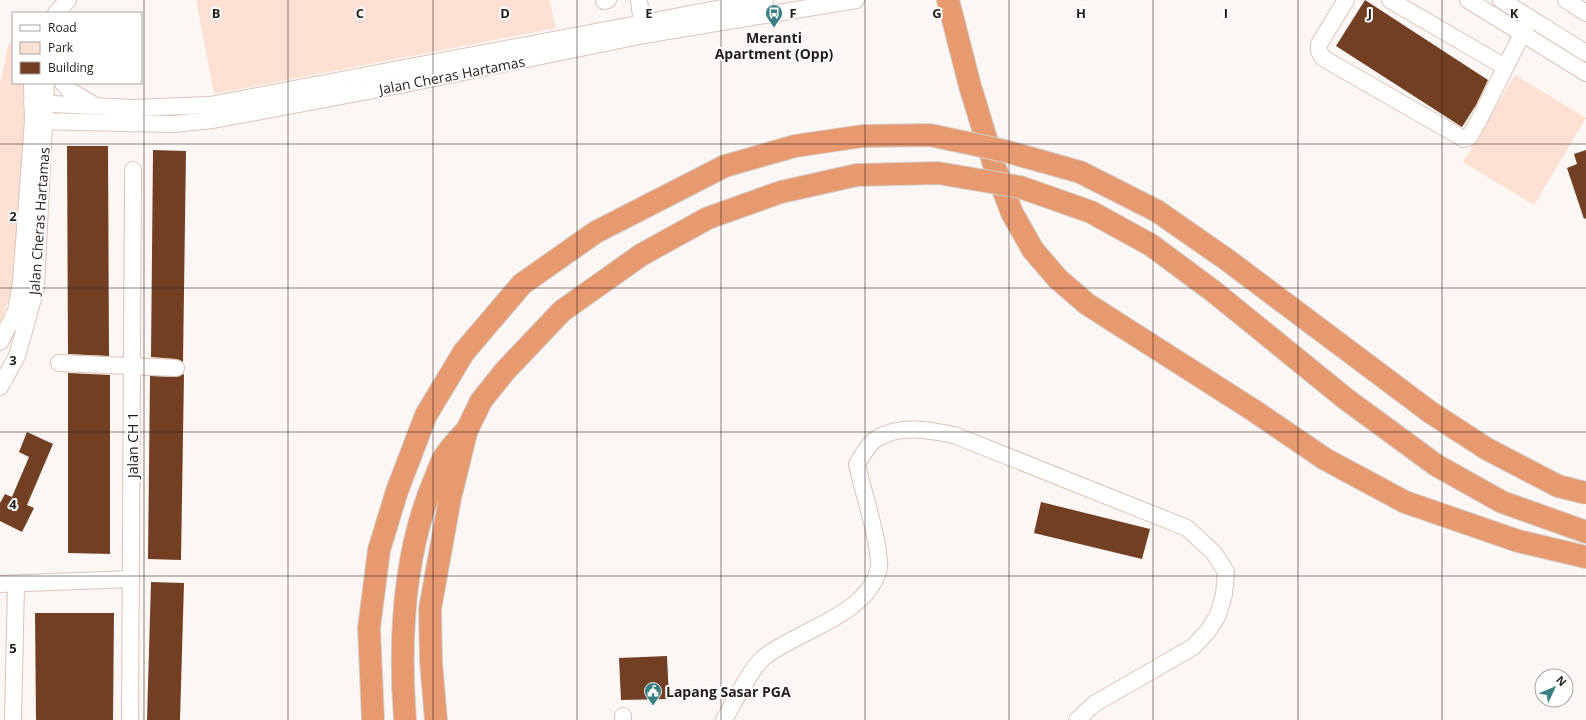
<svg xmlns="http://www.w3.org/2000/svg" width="1586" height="720" viewBox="0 0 1586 720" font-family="'Open Sans',sans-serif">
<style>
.green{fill:#fee0d2}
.building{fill:#733f23}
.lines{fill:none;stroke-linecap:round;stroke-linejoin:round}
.minor-casing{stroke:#dbc3b7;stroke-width:18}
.highway-casing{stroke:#d3d2d1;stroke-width:24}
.minor{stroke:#fff;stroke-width:16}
.highway{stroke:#e79970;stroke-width:22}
.highway-bridge-casing{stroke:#d3d2d1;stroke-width:24;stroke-linecap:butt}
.highway-bridge{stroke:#e79970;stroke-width:22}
.grid{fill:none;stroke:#241c18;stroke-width:1;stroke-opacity:0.55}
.labels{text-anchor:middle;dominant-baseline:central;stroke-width:4;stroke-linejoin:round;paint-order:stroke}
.poi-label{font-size:14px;font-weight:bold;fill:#241c18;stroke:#fff}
.street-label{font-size:14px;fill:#241c18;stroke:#fff}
.grid-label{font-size:13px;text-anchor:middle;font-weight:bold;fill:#241c18;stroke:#fff;stroke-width:4;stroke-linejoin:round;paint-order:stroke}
</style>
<rect width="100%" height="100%" fill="#fcf7f4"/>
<g class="green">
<path d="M196 0H549L556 28 214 94Z"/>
<path d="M13 39V83H24L26 130 16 278 0 325V85L8 46Z"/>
<path d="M1515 75 1586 118 1534 205 1463 162Z"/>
</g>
<g class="building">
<path d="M1365 0 1488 80 1476 105 1462 127 1336 46Z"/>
<path d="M67 146H108L109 356 68 354V352Z"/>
<path d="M153 150 186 151 183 362 176 359 151 357Z"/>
<path d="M1586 150V218L1584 219 1567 168 1577 164 1574 154Z"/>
<path d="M68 373 110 375V554L68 553Z"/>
<path d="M184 374 181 560 148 559 150 376 176 377Z"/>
<path d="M27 432 53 444 27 505 34 508 22 532 0 521V503L5 494 12 497 29 457 19 452Z"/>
<path d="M1041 502 1150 529 1142 559 1034 533Z"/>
<path d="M151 582 184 583 180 720H147Z"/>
<path d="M35 613H114L113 720H36Z"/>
<path d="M667 656 669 699 621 700 619 658Z"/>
</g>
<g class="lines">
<g class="minor-casing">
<g id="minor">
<path d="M639 0 643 32"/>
<path d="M1346 0 1319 44V51L1323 58 1464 139 1469 137 1479 120 1530 18"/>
<path d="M1390 0 1505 67"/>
<path d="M1468 0 1586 73"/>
<path d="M1501 0 1586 53"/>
<path d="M1566 0 1586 13"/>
<path d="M604 1 608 0"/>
<path d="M56 13 68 0"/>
<path d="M63 83 69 90 94 105"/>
<path d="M32 103 132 108 210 105 765 0"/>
<path d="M33 121 173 124 213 120 400 85 644 35 856 0"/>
<path d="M0 342 16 311 21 283 33 121 32 83"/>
<path d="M59 363 176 368"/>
<path d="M0 387 17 356 36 288 46 83"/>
<path d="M0 584 131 579"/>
<path d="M13 720 16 584"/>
<path d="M130 720 133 170"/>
<path d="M623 720V716"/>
<path d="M724 720C733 704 750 670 763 658 797 630 869 616 879 567 880 563 878 557 878 552 874 522 863 493 857 464 862 456 868 444 876 439 899 424 929 430 954 435L1187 528 1214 553 1226 572 1224 594 1218 615 1208 631 1193 647 1094 704 1077 720"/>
</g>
</g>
<g class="highway-casing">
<g id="highway">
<path d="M948 0 970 86 995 168 1012 213 1033 250 1058 279 1087 304 1253 410 1325 459 1405 502 1518 541 1586 557"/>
<path d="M1436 465 1502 502 1586 532"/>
<path d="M405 720C399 640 403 555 434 481 438 473 440 463 445 456 451 446 460 438 467 430"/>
<path d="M436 720 431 662 430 609 450 498 466 433"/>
</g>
</g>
<use href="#minor" class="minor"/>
<use href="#highway" class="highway"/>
<g class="highway-bridge-casing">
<g id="highway-bridge">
<path d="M467 430 481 401 505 371 562 311 641 255 708 218 781 192 857 175 938 173 1020 187 1091 212 1151 245 1213 291 1346 399 1436 465"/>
<path d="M373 720 369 628 379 550 397 491 426 415 464 352 522 284 596 232 725 166 795 146 863 136 930 135 1005 151 1080 172 1157 211 1226 259 1430 412 1487 449 1558 486 1586 493"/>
</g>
</g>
<use href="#highway-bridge" class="highway-bridge"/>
</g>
<path class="grid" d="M144 0V720M288 0V720M433 0V720M577 0V720M721 0V720M865 0V720M1009 0V720M1153 0V720M1298 0V720M1442 0V720M0 144H1586M0 288H1586M0 432H1586M0 576H1586"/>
<defs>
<g id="bus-pin" transform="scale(0.9)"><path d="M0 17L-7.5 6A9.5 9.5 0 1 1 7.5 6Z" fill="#388083" stroke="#fff"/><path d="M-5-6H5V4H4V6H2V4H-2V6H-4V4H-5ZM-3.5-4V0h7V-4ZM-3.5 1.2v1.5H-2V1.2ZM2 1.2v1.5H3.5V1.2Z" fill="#fff"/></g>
<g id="civic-pin" transform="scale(0.9)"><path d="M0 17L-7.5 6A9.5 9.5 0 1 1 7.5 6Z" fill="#388083" stroke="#fff"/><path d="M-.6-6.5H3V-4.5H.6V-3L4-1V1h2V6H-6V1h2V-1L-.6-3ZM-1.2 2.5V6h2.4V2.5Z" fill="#fff"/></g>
</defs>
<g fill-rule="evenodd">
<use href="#bus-pin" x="774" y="13"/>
<use href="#civic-pin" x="653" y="691"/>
</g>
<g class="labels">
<g class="poi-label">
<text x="774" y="37">Meranti<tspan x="774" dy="16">Apartment (Opp)</tspan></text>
<text x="666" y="691" text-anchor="start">Lapang Sasar PGA</text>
</g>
<g class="street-label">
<text transform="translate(452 75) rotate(-11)">Jalan Cheras Hartamas</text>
<text transform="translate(39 221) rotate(-86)">Jalan Cheras Hartamas</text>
<text transform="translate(132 445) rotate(-90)">Jalan CH 1</text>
</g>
</g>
<g class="grid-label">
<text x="216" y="18">B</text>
<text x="360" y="18">C</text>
<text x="505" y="18">D</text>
<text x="649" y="18">E</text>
<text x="793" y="18">F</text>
<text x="937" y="18">G</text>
<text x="1081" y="18">H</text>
<text x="1226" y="18">I</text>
<text x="1370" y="18">J</text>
<text x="1514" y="18">K</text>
<text x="13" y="221">2</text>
<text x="13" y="365">3</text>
<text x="13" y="509">4</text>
<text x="13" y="653">5</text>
</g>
<rect x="12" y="12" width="130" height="72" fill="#ffffff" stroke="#a7a4a3"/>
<rect x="20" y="25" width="20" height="6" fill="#ffffff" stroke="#a7a4a3"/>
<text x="48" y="32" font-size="12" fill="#241c18">Road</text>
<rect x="20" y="42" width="20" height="12" fill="#fee0d2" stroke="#a7a4a3"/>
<text x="48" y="52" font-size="12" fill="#241c18">Park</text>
<rect x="20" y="62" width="20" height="12" fill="#733f23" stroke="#a7a4a3"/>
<text x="48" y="72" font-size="12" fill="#241c18">Building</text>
<g transform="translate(1554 688) rotate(46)"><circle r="19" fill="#ffffff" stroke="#a7a4a3"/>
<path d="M0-3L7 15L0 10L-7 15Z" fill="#388083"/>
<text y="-6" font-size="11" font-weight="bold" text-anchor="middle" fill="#241c18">N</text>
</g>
</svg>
